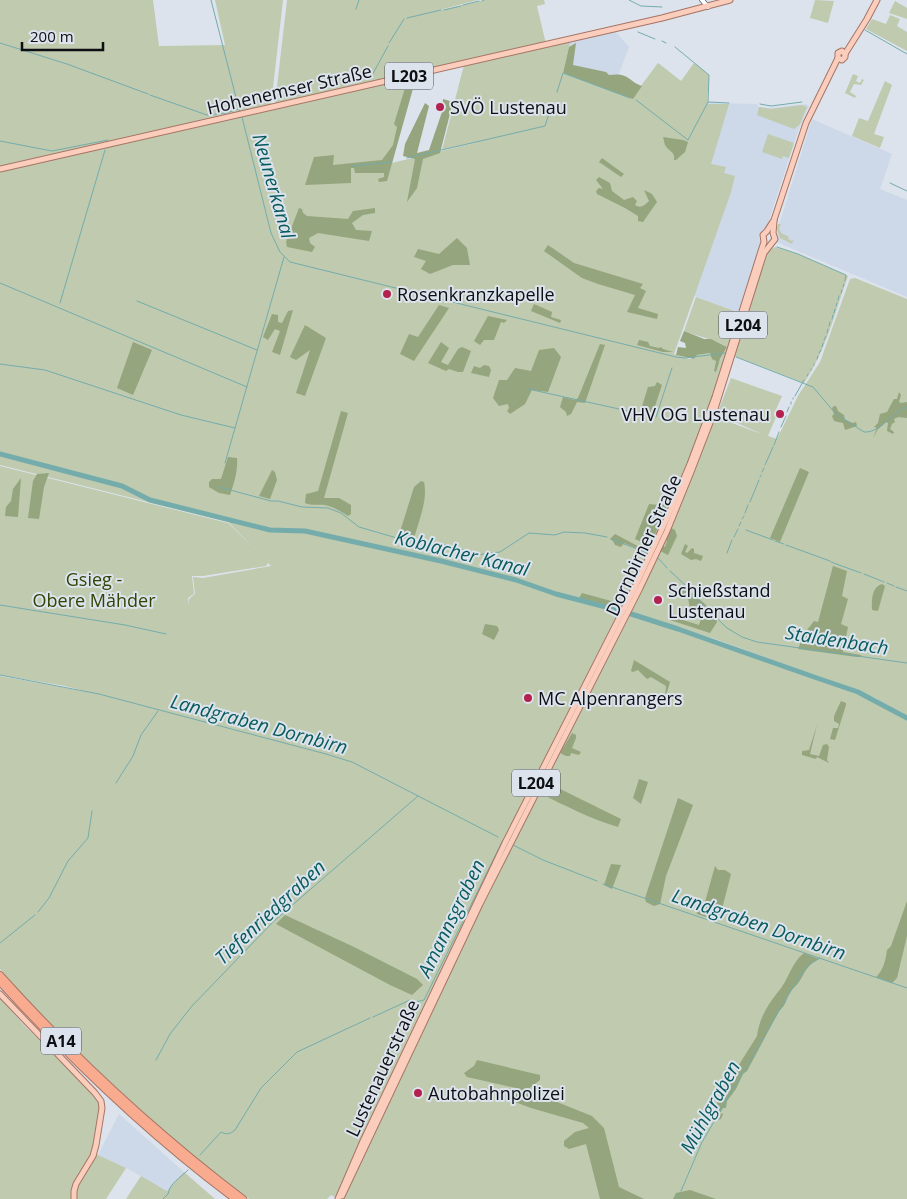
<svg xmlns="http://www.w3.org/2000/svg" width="907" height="1199" viewBox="0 0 907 1199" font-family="'Open Sans',sans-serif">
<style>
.built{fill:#cdd8e8}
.green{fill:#bfcaaf;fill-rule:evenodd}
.forest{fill:#95a57d}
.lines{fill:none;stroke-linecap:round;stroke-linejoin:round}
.stream{stroke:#74acac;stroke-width:1}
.river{stroke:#74acac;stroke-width:5}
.minor-casing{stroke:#5f656d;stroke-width:5.5}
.major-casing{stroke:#a67464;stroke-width:7}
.highway-casing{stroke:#a67464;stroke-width:8}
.minor{stroke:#fff;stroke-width:4}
.major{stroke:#fbcdbc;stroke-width:5}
.highway{stroke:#f9ab90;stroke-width:6}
.poi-dot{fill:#b3224f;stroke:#dce3ec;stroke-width:2}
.labels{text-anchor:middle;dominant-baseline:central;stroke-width:4;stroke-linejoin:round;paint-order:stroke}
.shield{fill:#dce3ec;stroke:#4b4f53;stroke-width:1}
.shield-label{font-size:16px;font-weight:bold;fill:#0d0f12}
.street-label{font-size:18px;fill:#0d0f12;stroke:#dce3ec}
.poi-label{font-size:18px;fill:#0d0f12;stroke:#dce3ec;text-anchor:start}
.park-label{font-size:18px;fill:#324403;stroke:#dce3ec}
.water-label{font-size:19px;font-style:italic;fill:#085b5c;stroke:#dce3ec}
</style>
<rect width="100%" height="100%" fill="#dce3ec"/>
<g class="built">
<path d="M613 29 629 47 618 76 641 86 658 63 709 103 757 104 759 107 771 108 806 104 809 106 798 131 767 226 762 230 759 237 761 246 740 313 694 296 569 101V47L571 38Z"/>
<path d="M812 119 892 154 880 189 907 200V297L774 241Z"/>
<path d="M119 1114 184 1172 168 1191 128 1169 98 1155Z"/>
</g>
<g class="green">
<path d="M0 0H153L159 46 225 45 215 0H283L271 105 0 167Z"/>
<path d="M287 0H478L428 13 484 0H544L545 4 537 6 546 44 571 38 563 73 632 98 658 63 681 81 694 63 709 75 707 104H729L711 164 726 167 724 173 735 176 731 192 674 354 689 359H694L697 355 710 353 716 361 714 371 727 347C713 338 698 337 684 331L696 297 740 313 711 415 764 435 717 414 731 378 782 396 774 414 776 417 768 436 777 439 798 396 820 362 850 279 855 278 907 299V717L875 698 848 687 715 639 622 610 620 612C676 630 732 649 788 669 829 683 870 696 907 720V1199H338L331 1195 327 1199H249L189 1154 169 1136 73 1048 32 1006 0 969V676L88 692 65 686 0 675V466L228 523 255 549 228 522 0 465V168L416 76 392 163 483 141 442 150 464 65 372 82 275 104ZM268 563 271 566 203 578 193 577 195 594 189 599V605L188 598 194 594 192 576H203L266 566Z"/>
<path d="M815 0 834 1 828 23 810 18Z"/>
<path d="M895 1 907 8V19L889 13Z"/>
<path d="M890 15 900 19 897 26 907 32V51L866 29 872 19 886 24Z"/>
<path d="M853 74 858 76 856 81 860 83 862 79 864 80 861 85 854 84 850 92 856 96 855 98 845 93Z"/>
<path d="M885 81 892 85 874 134 884 137 880 148 852 136 859 118 868 121Z"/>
<path d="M802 105 807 107 800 124 794 129 757 115 759 107 771 109Z"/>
<path d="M768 134 794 143 789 158 783 156 782 159 762 152Z"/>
<path d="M778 224H781L779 228 781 233 789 237 788 239 792 241 794 240 792 244 780 238 777 229Z"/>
<path d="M775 247 798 254 848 276C835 312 826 351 804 383L734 356 766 252Z"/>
<path d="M0 998 24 1025 96 1097C104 1112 97 1118 95 1134 94 1140 94 1145 93 1151L98 1155 126 1168 106 1199H0Z"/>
<path d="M184 1172 215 1199H126L141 1176 167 1191Z"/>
</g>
<g class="forest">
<path d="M576 43 573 65 606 72 609 75C629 72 628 81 642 86L633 99 563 73 569 47Z"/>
<path d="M414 85 387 181 379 182 378 179 384 177V173H355L354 168H351V183L305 185 314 157 334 155 333 165 382 160 393 145 397 127 394 124 405 88Z"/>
<path d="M443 99 453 102 440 153 423 159 417 188 407 202 415 159 403 156 405 144 425 103 429 106 417 153 429 150 442 112Z"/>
<path d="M663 137 683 140 688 142 685 152 676 160H674C676 152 668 151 665 145 664 142 664 140 663 137Z"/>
<path d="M602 158 624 174 621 177 599 162Z"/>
<path d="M599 177 610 183 612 191 624 200 633 197 637 201 635 205C641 209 645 205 649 201L644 190 652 194 657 202 643 222 638 221V216L625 208 597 194 596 191 599 188 603 189 596 180Z"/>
<path d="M299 208 302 209 303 213 307 216 348 219 353 211 375 208V213L363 215 352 223 356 230 372 231 369 241 318 233 309 238 310 243 315 247 312 252 287 247 286 242Z"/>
<path d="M457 238 467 248 470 265H453L430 274 421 269 426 261 414 257 418 249 439 254Z"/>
<path d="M548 245 574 263 643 284 640 288 646 291 638 308 658 314 657 319 627 312 635 295 598 284 582 278 544 251Z"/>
<path d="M534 304 552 312 551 317 561 320 560 323 531 311Z"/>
<path d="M439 305 449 308 414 361 400 354 409 334 418 337Z"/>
<path d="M293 310 280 355 272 352 280 331 275 329 268 340 263 337 272 314 278 315V322L282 323 288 311Z"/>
<path d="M488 316 507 320 504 323 501 322 494 340H484L480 345 474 341Z"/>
<path d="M305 325 326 338 305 396 296 393 310 350 296 360 290 357Z"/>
<path d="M684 331 704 339H711L727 347 720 359 716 372 714 371 716 361 712 359 710 353 697 355 694 359 676 355 678 347 686 348 685 343 680 341Z"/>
<path d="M639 340 648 342 650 346 659 348 661 347 663 349 673 352H663L637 345Z"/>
<path d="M133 342 152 350 133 395 117 388Z"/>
<path d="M441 342 449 348 441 362 448 365 458 349 462 347 471 351 463 372H458L449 369 446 371 428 363Z"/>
<path d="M600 344 605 345 585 403 577 402 571 414 567 416 566 412 560 407 563 397 575 400 578 398Z"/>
<path d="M554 348 561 357 548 392 532 390 525 404 510 414 507 411 509 408 508 404 499 406 493 398 499 380H507L515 368 531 371 539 350Z"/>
<path d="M484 365 489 366 491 370 489 377 471 373 474 366 480 368Z"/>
<path d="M657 382 662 385 652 415 640 413 648 387 655 386Z"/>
<path d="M899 392 901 395 899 402 901 403 907 402V418L898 417 894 419 895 422 892 424 890 429 894 432 893 434 887 431 888 423 886 422 878 429 873 438 877 428 874 427 878 423 880 414 887 412 894 399H897Z"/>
<path d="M834 406H836L838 411 844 415 845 420 853 423 856 422 857 426 845 430 843 423 834 421 832 416 834 414 832 408Z"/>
<path d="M341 411 348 413 324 498H339L351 505V514L348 516C340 511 334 507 325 505 318 504 312 506 305 503L306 494 318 491Z"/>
<path d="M228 457 237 458C238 471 234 483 230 495L219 493 209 487V482L212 479H221Z"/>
<path d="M800 468 809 472 780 542 770 538Z"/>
<path d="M272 470 275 472 277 480 270 499 259 496Z"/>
<path d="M49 473 44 487 39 519 28 518 33 481 37 474Z"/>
<path d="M21 478 18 517 5 516 6 507 11 501 13 489Z"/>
<path d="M421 481 424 482C428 500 419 520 414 538L408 540 399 535 414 487Z"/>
<path d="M673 487 675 488 650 546 635 539 649 504 659 505 665 497 667 488Z"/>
<path d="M671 528 675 530 677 536 668 555 660 551 663 546 665 547 667 541 666 539Z"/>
<path d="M615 534 647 551 646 556 639 549 624 543 621 547 615 545 613 541 610 539Z"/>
<path d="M685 544 688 546 685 552 687 553 692 548 694 549V553L703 556 701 561 696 559 691 560 681 554Z"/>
<path d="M833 566 847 571 842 596 848 599 841 624 848 627 843 652 861 655 862 657H857L798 649 804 634 814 621 818 622Z"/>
<path d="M882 584 885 586 878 611 872 610C872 600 871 588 882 584Z"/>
<path d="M684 586 705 604 716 619 717 622 710 633 670 620 673 617 699 625 701 619 690 609 688 598 681 594Z"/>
<path d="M582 593 622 604 619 608 579 598Z"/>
<path d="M485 624 497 626 499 630 494 640 482 634Z"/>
<path d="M634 660 670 682 665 699 666 686 651 677 647 679 638 670 633 672 631 671Z"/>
<path d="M841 701 846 703V705L835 740 830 739 833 728H838L839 724 834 721V716Z"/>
<path d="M817 725 810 754 819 756 823 745 827 744 829 747 827 760 829 763 817 757 816 759 802 755V751L809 750Z"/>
<path d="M572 733 576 735V738L572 748 581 752 579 755 571 753 570 756H566L560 753Z"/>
<path d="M639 779 648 782 641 804 633 798Z"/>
<path d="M546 782 621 819 618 827C591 819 566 806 539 793Z"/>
<path d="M678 798 693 805 666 876 660 904 654 906 646 902 645 898Z"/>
<path d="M611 864 621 865 612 889 604 885Z"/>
<path d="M715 866 718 870H725L731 874 722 909 718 921 697 914 696 909H703Z"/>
<path d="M907 901V936L897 978 892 983 876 977C883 971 886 959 887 950L891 946Z"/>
<path d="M285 915 354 947 417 979 423 985 412 995 390 985 276 924Z"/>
<path d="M804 953 819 959C806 966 806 971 799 982 796 986 793 988 791 991 785 999 788 1003 779 1011L747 1071 743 1074 736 1089 727 1101 726 1108H723L720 1113 723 1114 721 1119 714 1121 710 1116 720 1098V1095L757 1036C759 1019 768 1004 778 992 788 981 791 963 804 953Z"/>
<path d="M477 1060 540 1075V1080L527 1090 592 1116 604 1128 619 1187 644 1199H600L586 1144 569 1149 564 1146V1141L575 1132 589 1128 583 1123 531 1108 515 1102 516 1088 467 1077 464 1073 474 1066Z"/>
<path d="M690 1190 716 1199H673L676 1193Z"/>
</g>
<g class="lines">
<g class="stream">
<path d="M211 0 240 113"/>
<path d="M629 0 641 6 662 7"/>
<path d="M482 1 484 0"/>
<path d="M463 5 479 1"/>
<path d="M356 9 359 0"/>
<path d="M444 10 461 6"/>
<path d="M407 18 441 10"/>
<path d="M865 30 907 54"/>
<path d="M638 32 655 39"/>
<path d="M662 41 666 43"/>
<path d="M0 43 67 64 148 94"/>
<path d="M389 43 404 19"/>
<path d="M675 47 709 75 708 102"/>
<path d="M370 79 388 46"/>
<path d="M557 92 563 73 630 98"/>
<path d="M150 95 207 115 226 113 239 109"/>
<path d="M636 100 688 140 708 102 729 103"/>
<path d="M760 104 771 106 802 102"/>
<path d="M242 117 271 233 280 252 290 262 676 357 685 358 725 353"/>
<path d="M0 141 52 151 108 140"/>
<path d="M407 158 545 126 551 108"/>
<path d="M352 166 391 162"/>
<path d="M890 183 907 191"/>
<path d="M777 247 798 254 846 275 845 281"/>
<path d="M0 283 247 387"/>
<path d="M843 287 844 284"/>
<path d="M841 293 842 290"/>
<path d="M838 300 839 296"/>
<path d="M137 301 257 350"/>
<path d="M60 303 105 150"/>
<path d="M836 306 837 303"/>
<path d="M834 313 835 309"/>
<path d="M832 319 833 315"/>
<path d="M829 326 830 322"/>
<path d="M827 333 828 329"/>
<path d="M824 340 826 336"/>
<path d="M822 347 823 343"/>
<path d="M819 353 821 350"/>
<path d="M736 357 813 387 835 413 864 432C881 433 892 412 907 407"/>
<path d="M817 359 818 356"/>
<path d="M0 364 45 370 181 415 235 428"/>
<path d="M814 365V364"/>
<path d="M811 370V369"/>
<path d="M807 376 808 374"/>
<path d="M528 389 651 416"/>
<path d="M795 396 804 380"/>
<path d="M793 399V398"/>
<path d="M791 404V402"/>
<path d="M787 412 789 407"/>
<path d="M656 417 672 368"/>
<path d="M781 427 786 416"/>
<path d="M774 445 779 432"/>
<path d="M225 463 284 257"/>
<path d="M765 465 773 447"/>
<path d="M762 472 764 468"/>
<path d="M760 477 761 475"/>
<path d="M219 487 271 501H278L302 507 328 508 341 513 359 527 397 538 408 536 413 541 450 545 476 555 500 552 529 533 555 535 564 532 585 533 607 537"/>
<path d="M750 502 759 480"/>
<path d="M745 513 748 505"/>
<path d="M742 519 744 516"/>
<path d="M739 526 741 522"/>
<path d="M746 530 773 540"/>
<path d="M734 537 738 529"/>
<path d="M611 539 648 553"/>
<path d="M775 541 784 544"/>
<path d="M786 545 830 561"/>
<path d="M727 553 732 540"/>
<path d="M658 558 667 568"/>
<path d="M831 562 861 573"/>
<path d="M670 571 684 584 688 591 727 628 742 637 757 642 907 663"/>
<path d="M864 574 884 582"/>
<path d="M887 583 894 586"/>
<path d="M896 587 907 591"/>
<path d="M0 605 125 625 166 634"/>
<path d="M0 675 99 694 326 754 352 762 498 837"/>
<path d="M116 783 133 756 141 735 158 711"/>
<path d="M513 845 543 860 597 881"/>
<path d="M603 884 907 988"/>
<path d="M38 912 49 898 68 861 88 838 92 811"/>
<path d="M0 943 35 915"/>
<path d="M416 1002 424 1000 503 840"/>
<path d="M373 1017 410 1000"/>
<path d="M766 1033 802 972 810 964 820 958"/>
<path d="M156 1060 170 1034 192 1006 274 921 418 796"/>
<path d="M200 1155 221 1132C227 1135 230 1134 235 1130L261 1088 297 1052 370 1018"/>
<path d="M681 1191 702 1142 764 1037"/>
<path d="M163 1199 168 1194C170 1183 180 1178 188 1170"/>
<path d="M677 1199 679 1194"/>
</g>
<path class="river" d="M0 454 122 486 150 500 270 530 305 531 441 561 516 580 556 594 625 612 678 629 817 678 858 692 907 718"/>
<g class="minor-casing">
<path id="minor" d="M702 0 708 7"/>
</g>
<g class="major-casing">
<g id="major">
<path d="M838 58 842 60 845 57V54L867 19 877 0"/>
<path d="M0 169 662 18 730 0"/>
<path d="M0 994 95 1093 101 1101 102 1108 96 1145 93 1156 76 1184 74 1191V1199"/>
<path d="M342 1196 480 904 640 588 667 531 691 472 713 415 764 253 775 239 773 233 774 221"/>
<path d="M338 1199 363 1141 505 843 635 587 667 518 690 464 715 397 762 248 764 242 763 235 767 231 774 220 806 123 838 58V53L842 51 845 54"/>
</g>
</g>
<g class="highway-casing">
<g id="highway">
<path d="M0 975C74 1057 155 1132 243 1199"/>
<path d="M0 982C72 1061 149 1135 235 1199"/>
</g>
</g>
<use href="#minor" class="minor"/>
<use href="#major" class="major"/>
<use href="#highway" class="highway"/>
</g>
<g class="poi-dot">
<circle cx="440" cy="107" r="5"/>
<circle cx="387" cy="294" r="5"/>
<circle cx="780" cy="414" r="5"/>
<circle cx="658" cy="600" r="5"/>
<circle cx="528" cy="698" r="5"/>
<circle cx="418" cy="1093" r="5"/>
</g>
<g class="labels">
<g class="shield">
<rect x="385" y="62.5" width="48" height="27" rx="4"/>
<rect x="719" y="311.5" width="48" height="27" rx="4"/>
<rect x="512" y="769.5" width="48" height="27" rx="4"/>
<rect x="41" y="1027.5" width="40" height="27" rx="4"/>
</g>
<g class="shield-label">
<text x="409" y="76">L203</text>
<text x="743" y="325">L204</text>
<text x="536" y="783">L204</text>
<text x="61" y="1041">A14</text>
</g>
<g class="street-label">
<text transform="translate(289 89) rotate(-13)">Hohenemser Straße</text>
<text transform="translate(643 545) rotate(-65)">Dornbirner Straße</text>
<text transform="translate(382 1068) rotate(-65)">Lustenauerstraße</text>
</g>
<g class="poi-label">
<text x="450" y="107">SVÖ Lustenau</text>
<text x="397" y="294">Rosenkranzkapelle</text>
<text x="770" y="414" text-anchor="end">VHV OG Lustenau</text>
<text x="668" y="590">Schießstand<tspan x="668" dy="21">Lustenau</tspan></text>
<text x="538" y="698">MC Alpenrangers</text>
<text x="428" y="1093">Autobahnpolizei</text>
</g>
<g class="park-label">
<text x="94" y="579">Gsieg -<tspan x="94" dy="21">Obere Mähder</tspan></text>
</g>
<g class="water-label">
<text transform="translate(274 186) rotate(74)">Neunerkanal</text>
<text transform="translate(462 553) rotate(14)">Koblacher Kanal</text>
<text transform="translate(837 640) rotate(9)">Staldenbach</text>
<text transform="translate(259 724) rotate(15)">Landgraben Dornbirn</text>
<text transform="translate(270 912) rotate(-43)">Tiefenriedgraben</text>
<text transform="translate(451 918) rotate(-64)">Amannsgraben</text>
<text transform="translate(759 924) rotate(19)">Landgraben Dornbirn</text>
<text transform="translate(710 1107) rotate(-61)">Mühlgraben</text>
</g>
</g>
<path d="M22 42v8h81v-8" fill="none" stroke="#0d0f12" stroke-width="2.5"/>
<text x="30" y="42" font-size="15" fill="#0d0f12" stroke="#dce3ec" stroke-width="4" paint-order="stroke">200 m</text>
</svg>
